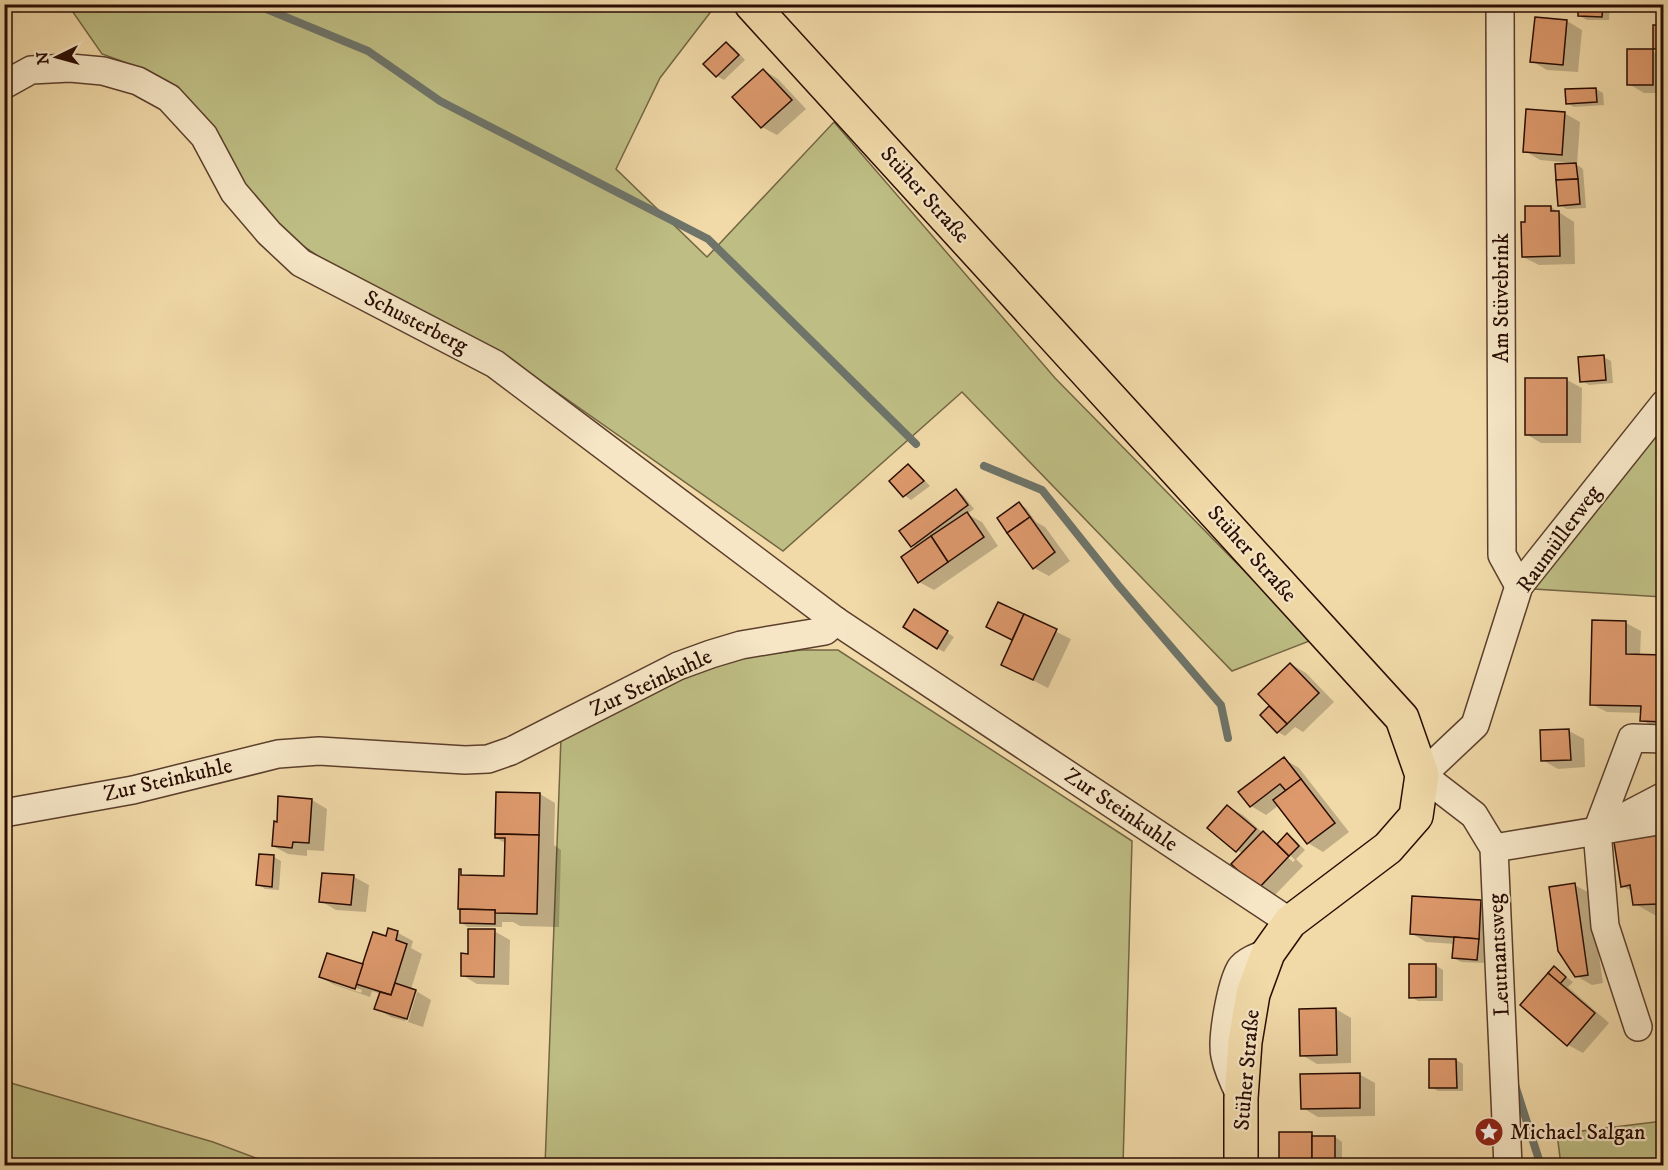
<svg xmlns="http://www.w3.org/2000/svg" width="1668" height="1170" viewBox="0 0 1668 1170" font-family="'IM FELL DW Pica',serif">
<style>
.green{fill:#bebe84;stroke:#746543;stroke-width:1.5}
.shadow{fill:#0003;fill-rule:evenodd}
.lines{fill:none;stroke-linecap:round;stroke-linejoin:round}
.stream{stroke:#6e746a;stroke-width:8}
.building{fill:#dd996c;stroke:#290c02;stroke-width:1.5}
.minor-casing{stroke:#5b3f2c;stroke-width:30}
.major-casing{stroke:#290c02;stroke-width:36}
.minor{stroke:#f6e6c6;stroke-width:27}
.major{stroke:#f1d9a8;stroke-width:33}
.labels{text-anchor:middle;dominant-baseline:central;stroke-width:4.5;stroke-linejoin:round;paint-order:stroke}
.street-label{font-size:22px;fill:#290c02;stroke:#f6e6c6}
.poi-label{font-size:22px;fill:#290c02;stroke:#f6e6c6;text-anchor:start}
</style>
<rect width="100%" height="100%" fill="#f1d9a8"/>
<filter id="stains"><feTurbulence type="fractalNoise" baseFrequency=".00333" numOctaves="4"/><feColorMatrix values="0 0 0 0 .2 0 0 0 0 .09 0 0 0 0 .02 0 0 0 .5 -.17"/></filter>
<radialGradient id="worn" r=".72"><stop offset=".6" stop-color="#630" stop-opacity="0"/><stop offset="1" stop-color="#630" stop-opacity=".3"/></radialGradient>
<g class="green">
<path d="M68 5H716L660 78 616 169 707 257 834 122 1055 378 1312 640 1232 671 962 392 783 551 501 353 321 258 278 229 143 69 102 54Z"/>
<path d="M1663 427V597L1534 589Z"/>
<path d="M801 650H838L1132 841 1123 1165 545 1166 561 738 684 676 743 657Z"/>
<path d="M4 1081 213 1142 275 1165H5Z"/>
<path d="M1663 1121V1165H1561L1557 1134Z"/>
</g>
<g class="shadow">
<path d="M1580 4H1608L1610 6 1609 20H1587L1580 16Z"/>
<path d="M1567 21 1582 30 1578 72 1547 70 1532 61Z"/>
<path d="M726 44 734 48 745 60 724 80 717 76Z"/>
<path d="M1653 51 1664 57V93H1644L1629 84Z"/>
<path d="M763 70 778 79 806 109 777 135 762 127Z"/>
<path d="M1596 89 1603 93 1604 105 1574 107 1567 103Z"/>
<path d="M1564 113 1580 122 1577 165 1583 169 1586 208 1567 209 1559 205 1573 163 1540 160 1525 151Z"/>
<path d="M1551 207 1574 222 1575 264 1539 265 1523 257 1526 208Z"/>
<path d="M1604 357 1611 361 1613 383 1589 385 1582 381Z"/>
<path d="M1567 380 1582 388 1581 443H1541L1526 434Z"/>
<path d="M908 466 915 470 930 486 911 500 904 495Z"/>
<path d="M956 491 963 495 974 509 967 514 982 522 998 546 934 590 919 582 917 548 912 545Z"/>
<path d="M1019 504 1026 508 1036 522 1045 527 1070 561 1049 576 1034 568Z"/>
<path d="M999 604 1071 639 1048 688 1003 665 1014 640 995 631Z"/>
<path d="M922 615 954 637 944 652 937 648Z"/>
<path d="M1626 623 1641 631 1640 656 1664 657V729H1657L1642 720V713L1607 712 1591 704Z"/>
<path d="M1291 664 1306 673 1334 702 1303 732 1295 727 1285 736 1278 732 1262 715 1269 708 1275 711Z"/>
<path d="M1569 731 1584 739 1585 767 1558 769 1542 760Z"/>
<path d="M1284 759 1299 768 1349 832 1323 852 1308 843 1279 805 1266 815 1251 806Z"/>
<path d="M540 794 555 803 554 845 561 850 559 927 520 926 513 922H502V927H468L461 923 506 877 507 844 496 838Z"/>
<path d="M312 800 327 809 324 851 307 850V856L288 854 273 846 278 823Z"/>
<path d="M1228 807 1243 815 1265 835 1279 843 1287 835 1294 839 1305 850 1296 859 1303 866 1274 896 1259 888 1243 854 1210 828ZM1276 842 1295 860 1293 862 1274 844Z"/>
<path d="M1664 836V1041L1662 1040 1660 918 1635 904 1633 892 1622 886Z"/>
<path d="M274 857 281 861 279 890 265 889 258 884Z"/>
<path d="M354 877 369 885 366 912 336 910 321 901Z"/>
<path d="M1574 885 1590 893 1603 983 1592 985 1576 976Z"/>
<path d="M1480 902 1496 910 1485 946 1484 963 1461 962 1454 958 1455 944 1426 942 1411 933Z"/>
<path d="M494 931 510 940 509 985 477 984 462 975 470 955Z"/>
<path d="M398 933 413 941 411 948 422 954 411 989 416 991 431 1000 423 1027 408 1022 417 992H414L405 1021 391 1017 376 1008 381 994 372 991 370 997 335 985 320 977 364 966 387 938ZM335 981 362 990 361 993 335 984Z"/>
<path d="M1435 965 1443 970V1001H1418L1411 997Z"/>
<path d="M1554 968 1573 982 1568 987 1609 1023 1583 1053 1568 1045 1522 1005Z"/>
<path d="M1336 1009 1351 1018V1063L1317 1064 1302 1055Z"/>
<path d="M1456 1060 1463 1064V1091H1438L1431 1087Z"/>
<path d="M1359 1074 1375 1083V1116L1318 1117 1303 1108Z"/>
<path d="M1311 1134 1318 1138 1335 1137 1342 1142V1165L1284 1166 1281 1163Z"/>
</g>
<g class="lines">
<g class="stream">
<path d="M254 4 368 51 440 101 708 239 916 444"/>
<path d="M984 466 1042 490 1118 585 1221 705 1228 738"/>
<path d="M1515 1085 1541 1166"/>
</g>
</g>
<g class="building">
<path d="M1578 4H1603L1602 17 1578 16Z"/>
<path d="M1535 17 1567 20 1563 65 1530 62Z"/>
<rect x="1653" y="25" width="11" height="24"/>
<path d="M726 42 739 55 716 77 703 64Z"/>
<rect x="1627" y="49" width="26" height="36"/>
<path d="M763 69 792 100 761 128 732 97Z"/>
<path d="M1596 88 1597 102 1566 104 1565 89Z"/>
<path d="M1526 109 1565 112 1562 155 1523 152Z"/>
<path d="M1576 163 1578 179 1556 180 1555 164Z"/>
<path d="M1578 179 1580 204 1558 206 1556 180Z"/>
<path d="M1525 206H1551V211H1559L1560 256 1522 257 1521 222H1525Z"/>
<path d="M1604 355 1606 380 1580 382 1578 357Z"/>
<rect x="1525" y="378" width="42" height="57"/>
<path d="M908 464 924 481 903 497 889 481Z"/>
<path d="M956 489 968 505 911 547 899 531Z"/>
<path d="M1019 502 1030 517 1007 533 997 518Z"/>
<path d="M967 512 984 537 948 562 931 536Z"/>
<path d="M1030 517 1055 552 1033 569 1007 533Z"/>
<path d="M931 536 948 562 918 583 901 557Z"/>
<path d="M998 602 1024 614 1012 640 986 627Z"/>
<path d="M914 609 948 631 937 649 903 627Z"/>
<path d="M1024 614 1057 629 1033 680 1001 665Z"/>
<path d="M1592 620 1626 621V654L1664 655V722L1640 721 1641 706 1590 705Z"/>
<path d="M1290 663 1319 693 1287 724 1258 694Z"/>
<path d="M1269 706 1287 724 1277 733 1260 715Z"/>
<path d="M1569 729 1571 760 1541 761 1540 730Z"/>
<path d="M1284 757 1301 779 1286 791 1280 784 1250 807 1238 792Z"/>
<path d="M1301 779 1335 823 1307 844 1273 800Z"/>
<path d="M496 792 540 793 539 835 495 834Z"/>
<path d="M278 796 312 799 309 843 293 842 292 848 272 846 274 821 277 822Z"/>
<path d="M1227 805 1256 829 1236 852 1207 828Z"/>
<path d="M1263 831 1289 856 1258 889 1231 864Z"/>
<path d="M1287 833 1299 846 1289 856 1277 844Z"/>
<path d="M495 834 539 835 537 914 495 913V910L458 909 459 869H461V875L504 876 505 838H495Z"/>
<path d="M1664 834V1041H1660L1658 904 1633 905 1630 885 1621 887 1614 842Z"/>
<path d="M259 854 274 855 272 887 256 885Z"/>
<path d="M322 873 354 875 351 905 319 902Z"/>
<path d="M1575 883 1588 975 1575 977 1558 951 1549 887Z"/>
<path d="M1412 896 1481 900 1479 939 1410 934Z"/>
<path d="M460 909 495 910V924L460 923Z"/>
<path d="M388 928 398 931 396 940 407 944 391 995 356 984 373 932 386 936Z"/>
<path d="M468 929H495L494 977 461 976V953L468 954Z"/>
<path d="M1454 937 1479 939 1477 960 1452 958Z"/>
<path d="M327 953 363 964 355 989 319 977Z"/>
<path d="M1409 964H1436V997L1409 998Z"/>
<path d="M1554 966 1566 977 1560 984 1548 973Z"/>
<path d="M1548 973 1595 1013 1567 1046 1520 1005Z"/>
<path d="M395 983 416 990 407 1019 374 1009 380 992 391 995Z"/>
<path d="M1336 1008 1337 1055 1300 1056 1299 1009Z"/>
<path d="M1429 1059H1456L1457 1088H1429Z"/>
<path d="M1360 1073V1108L1301 1109 1300 1074Z"/>
<rect x="1279" y="1132" width="33" height="32"/>
<path d="M1312 1136H1335V1161L1312 1162Z"/>
<path d="M1374 1161V1166H1344V1162Z"/>
</g>
<g class="lines">
<g class="minor-casing">
<g id="minor">
<path d="M1500 4 1502 555 1519 586"/>
<path d="M4 85 31 70 70 68 103 71 138 81 169 98 204 136 234 192 269 233 301 263 495 364 836 621 1290 922"/>
<path d="M4 813 133 790 278 754 319 751 465 760 488 759 511 751 678 666 711 654 741 645 825 631 836 621"/>
<path d="M1597 831 1632 738 1664 739"/>
<path d="M1494 848 1664 820"/>
<path d="M1638 1027 1605 926 1597 831 1664 796"/>
<path d="M1240 1095C1234 1083 1228 1070 1225 1056 1221 1039 1231 985 1240 969 1245 961 1259 956 1268 953"/>
<path d="M1508 1166 1494 848 1474 815 1422 775 1475 725 1519 586 1664 404"/>
</g>
</g>
<g class="major-casing">
<path id="major" d="M751 4 1402 718 1422 775 1416 816 1388 848 1290 922 1268 953 1253 994 1245 1042 1241 1098V1166"/>
</g>
<use href="#minor" class="minor"/>
<use href="#major" class="major"/>
</g>
<defs>
<g id="sight-disc" transform="scale(1.5)"><circle r="9.5" fill="#8f2418" stroke="#f6e6c6"/><path d="M0-6L1.8-2.2L6-1.7L2.9 1.2L3.7 5.4L0 3.3L-3.7 5.4L-2.9 1.2L-6-1.7L-1.8-2.2Z" fill="#fff"/></g>
</defs>
<g fill-rule="evenodd">
<use href="#sight-disc" x="1489" y="1132"/>
</g>
<g class="labels">
<g class="street-label">
<text transform="translate(925 195) rotate(48)">Stüher Straße</text>
<text transform="translate(1501 298) rotate(-90)">Am Stüvebrink</text>
<text transform="translate(416 322) rotate(27)">Schusterberg</text>
<text transform="translate(1559 539) rotate(-54)">Raumüllerweg</text>
<text transform="translate(1252 554) rotate(48)">Stüher Straße</text>
<text transform="translate(651 683) rotate(-25)">Zur Steinkuhle</text>
<text transform="translate(168 780) rotate(-13)">Zur Steinkuhle</text>
<text transform="translate(1121 810) rotate(34)">Zur Steinkuhle</text>
<text transform="translate(1499 955) rotate(-93)">Leutnantsweg</text>
<text transform="translate(1247 1070) rotate(-85)">Stüher Straße</text>
</g>
<g class="poi-label">
<text x="1510" y="1132">Michael Salgan</text>
</g>
</g>
<rect width="1668" height="1170" fill="none" stroke="#f1d9a8" stroke-width="24"/>
<rect x="6" y="6" width="1656" height="1158" fill="none" stroke="#290c02" stroke-width="3"/>
<rect x="12" y="12" width="1644" height="1146" fill="none" stroke="#290c02" stroke-width="1.5"/>
<g transform="translate(57 57) rotate(265)" stroke="#f6e6c6" stroke-width="4.5" paint-order="stroke">
<path d="M0-4.5L10 22L0 15L-10 22Z" fill="#290c02"/>
<text y="-9" font-size="16" font-weight="bold" text-anchor="middle" fill="#290c02">N</text>
</g>
<rect width="100%" height="100%" filter="url(#stains)"/>
<rect width="100%" height="100%" fill="url(#worn)"/>
</svg>
